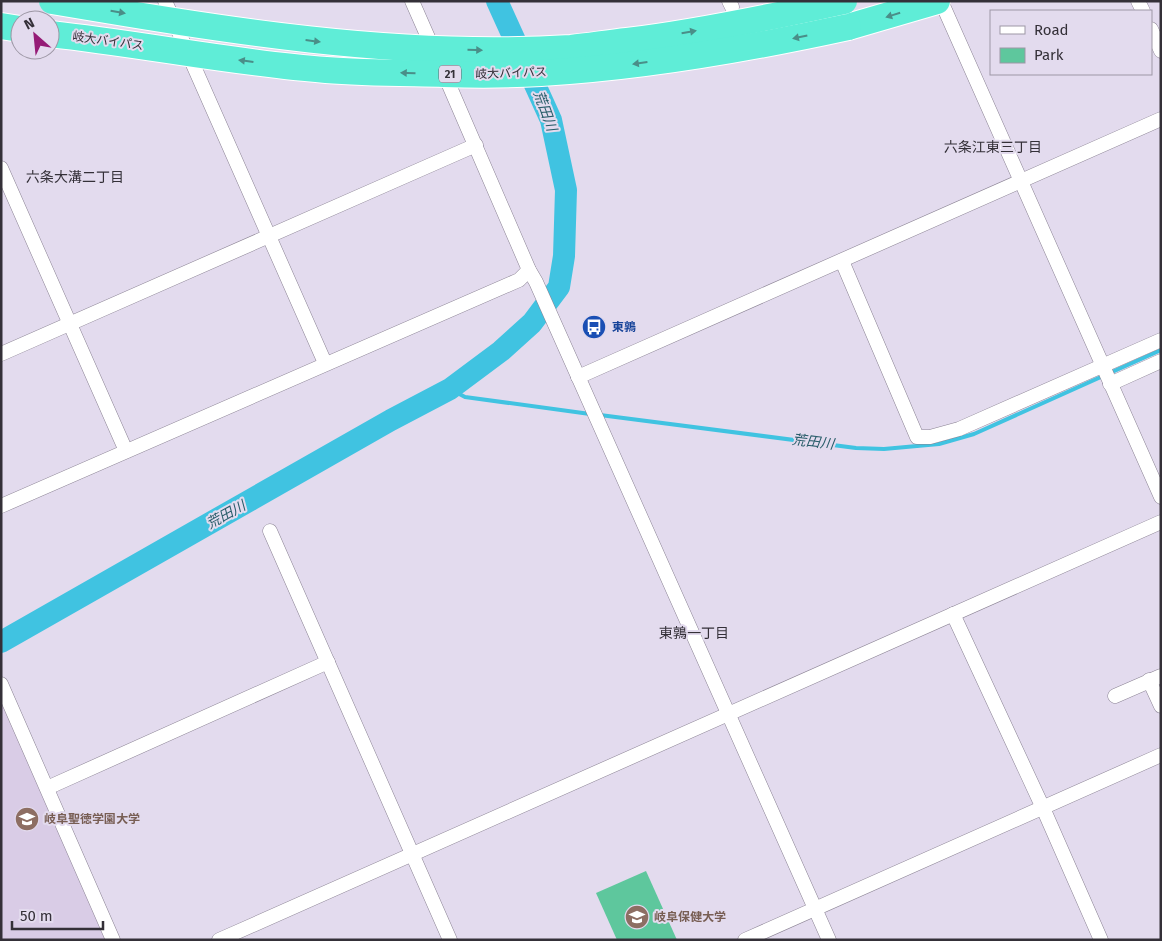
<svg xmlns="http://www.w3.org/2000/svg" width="1162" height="941" viewBox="0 0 1162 941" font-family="'Fira Sans','Noto Sans JP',sans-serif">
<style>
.built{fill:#d9cce6}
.green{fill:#5ec79d}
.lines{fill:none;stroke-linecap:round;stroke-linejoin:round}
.stream{stroke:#40c3e1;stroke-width:4}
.river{stroke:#40c3e1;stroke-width:22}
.street-casing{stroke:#8b8394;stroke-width:15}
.highway-casing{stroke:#fff;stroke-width:28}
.street{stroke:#fff;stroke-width:14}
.highway{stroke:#5fedd7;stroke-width:26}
.highway-bridge-casing{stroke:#fff;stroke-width:28;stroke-linecap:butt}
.highway-bridge{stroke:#5fedd7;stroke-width:26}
.oneway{fill:#4a8e88}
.labels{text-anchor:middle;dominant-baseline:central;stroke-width:4;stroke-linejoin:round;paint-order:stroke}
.shield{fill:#e3dbee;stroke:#68636f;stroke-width:1}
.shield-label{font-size:11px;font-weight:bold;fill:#343038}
.street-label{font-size:12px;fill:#343038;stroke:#e3dbee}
.transit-label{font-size:12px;font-weight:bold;fill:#164399;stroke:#e3dbee;text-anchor:start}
.education-label{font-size:12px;font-weight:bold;fill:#785e54;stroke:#e3dbee;text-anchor:start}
.water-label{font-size:14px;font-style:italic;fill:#285c69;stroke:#e3dbee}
.neighbourhood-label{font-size:14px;fill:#343038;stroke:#e3dbee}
</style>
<rect width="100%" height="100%" fill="#e3dbee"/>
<path class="built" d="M1 698 106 940H1Z"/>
<path class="green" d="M646 871 677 940H617L596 893Z"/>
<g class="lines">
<g class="stream">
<path d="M450 389 465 397 590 414"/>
<path d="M600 415 856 448 884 449 939 444 974 434 1161 350"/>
</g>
<path class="river" d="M1 642 391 420 450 389 501 351 532 323 559 287 564 256 566 190 551 120 497 1"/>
<g class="street-casing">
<g id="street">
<path d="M165 1 325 363"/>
<path d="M412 1 434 51"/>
<path d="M729 1 732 7"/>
<path d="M941 1 1161 497"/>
<path d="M1138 1 1143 11"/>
<path d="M1151 29 1161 51"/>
<path d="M443 71 529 270 536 282 829 940"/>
<path d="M1 168 126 451"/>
<path d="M842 261 917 437H930L959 429 1161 340"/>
<path d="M1 354 476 145"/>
<path d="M578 377 1161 119"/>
<path d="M1110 384 1161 361"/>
<path d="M1 506 519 280 529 270"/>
<path d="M270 531 450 940"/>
<path d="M953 614 1043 808 1101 940"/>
<path d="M1149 680 1161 706"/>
<path d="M1 684 113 940"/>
<path d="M1115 696 1161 676"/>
<path d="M47 788 328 662"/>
<path d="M219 940 1161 522"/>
<path d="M745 940 1161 755"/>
</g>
</g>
<g class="highway-casing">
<g id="highway">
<path d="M1 26 20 29"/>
<path d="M848 27 937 1"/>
</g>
</g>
<use href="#street" class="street"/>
<use href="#highway" class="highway"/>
<g class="highway-bridge-casing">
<g id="highway-bridge">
<path d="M52 1C224 30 396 59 571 48 590 46 608 43 627 41 700 32 772 17 844 1"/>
<path d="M50 34C142 44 234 63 326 70 365 73 405 73 444 74 476 75 508 75 541 73 644 67 747 49 848 27"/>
</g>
</g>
<use href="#highway-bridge" class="highway-bridge"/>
</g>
<defs><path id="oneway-solid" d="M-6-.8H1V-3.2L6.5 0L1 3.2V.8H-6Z" transform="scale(1.25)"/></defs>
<g class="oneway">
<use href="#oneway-solid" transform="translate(118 12) rotate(10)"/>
<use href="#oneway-solid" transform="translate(893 15) rotate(163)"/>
<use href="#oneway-solid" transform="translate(689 32) rotate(-10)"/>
<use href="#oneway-solid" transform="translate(800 37) rotate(168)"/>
<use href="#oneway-solid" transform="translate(313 41) rotate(7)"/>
<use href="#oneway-solid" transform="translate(475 50) rotate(1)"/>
<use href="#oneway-solid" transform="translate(246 61) rotate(-173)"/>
<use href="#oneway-solid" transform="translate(640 63) rotate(172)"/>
<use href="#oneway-solid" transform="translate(408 73) rotate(-178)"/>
</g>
<defs>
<g id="bus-disc" transform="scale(1.25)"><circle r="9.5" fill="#1a4fb4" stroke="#e3dbee"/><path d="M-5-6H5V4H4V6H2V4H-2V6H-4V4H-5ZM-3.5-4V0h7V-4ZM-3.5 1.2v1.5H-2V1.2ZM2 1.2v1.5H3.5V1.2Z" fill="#fff"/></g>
<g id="university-disc" transform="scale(1.25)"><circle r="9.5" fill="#8d6e63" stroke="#e3dbee"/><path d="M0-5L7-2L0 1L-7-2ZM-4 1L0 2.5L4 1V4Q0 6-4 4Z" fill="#fff"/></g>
</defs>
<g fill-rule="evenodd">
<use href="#bus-disc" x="594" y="327"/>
<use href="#university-disc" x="27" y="819"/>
<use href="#university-disc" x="637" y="917"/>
</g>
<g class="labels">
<rect class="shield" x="439" y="65.5" width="22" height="17" rx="4"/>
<g class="shield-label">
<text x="450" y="74">21</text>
</g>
<g class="street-label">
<text transform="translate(108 41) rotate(8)">岐大バイパス</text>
<text transform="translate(511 73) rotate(-2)">岐大バイパス</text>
</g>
<g class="transit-label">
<text x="612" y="327">東鶉</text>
</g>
<g class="education-label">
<text x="44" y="819">岐阜聖徳学園大学</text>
<text x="654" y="917">岐阜保健大学</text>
</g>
<g class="water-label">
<text transform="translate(545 111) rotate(70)">荒田川</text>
<text transform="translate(813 442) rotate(7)">荒田川</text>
<text transform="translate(226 515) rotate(-29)">荒田川</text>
</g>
<g class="neighbourhood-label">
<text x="993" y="147">六条江東三丁目</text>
<text x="75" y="177">六条大溝二丁目</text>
<text x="694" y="633">東鶉一丁目</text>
</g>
</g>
<rect width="1162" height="941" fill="none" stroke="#343038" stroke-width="5"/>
<rect x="990" y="10" width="162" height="65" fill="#e3dbee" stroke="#9d97a5"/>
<rect x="1000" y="26" width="25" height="8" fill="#ffffff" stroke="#9d97a5"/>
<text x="1034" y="35" font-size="15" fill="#343038">Road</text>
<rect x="1000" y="48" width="25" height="15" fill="#5ec79d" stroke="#9d97a5"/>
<text x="1034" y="60" font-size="15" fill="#343038">Park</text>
<g transform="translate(35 35) rotate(333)"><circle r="24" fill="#e3dbee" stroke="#9d97a5"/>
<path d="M0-4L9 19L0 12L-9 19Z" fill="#951b76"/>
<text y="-8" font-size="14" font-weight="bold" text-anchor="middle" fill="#343038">N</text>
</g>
<path d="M12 921v8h91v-8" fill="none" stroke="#343038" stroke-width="2.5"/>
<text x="20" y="921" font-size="15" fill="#343038" stroke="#e3dbee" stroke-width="4" paint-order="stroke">50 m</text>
</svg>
